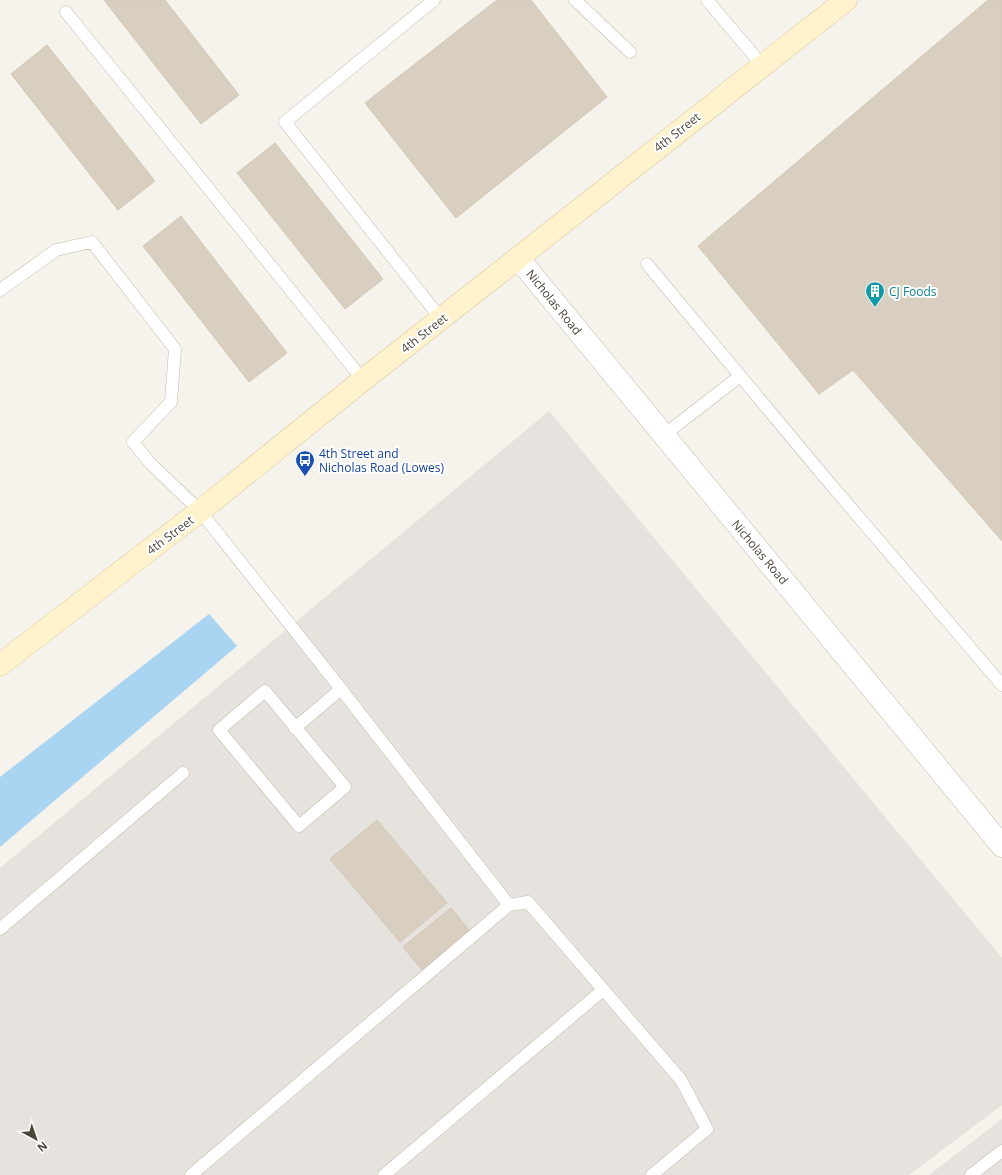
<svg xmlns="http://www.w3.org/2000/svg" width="1002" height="1175" viewBox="0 0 1002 1175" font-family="'Open Sans',sans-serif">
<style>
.industrial{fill:#e6e2dd}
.water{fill:#a9d4f2}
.building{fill:#d8cfc1;stroke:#d3c7b4}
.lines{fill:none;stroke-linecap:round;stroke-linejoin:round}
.lane-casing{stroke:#c2bbae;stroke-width:13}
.street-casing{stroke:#c2bbae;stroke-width:23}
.secondary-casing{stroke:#d6c79b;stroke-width:23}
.lane{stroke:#fff;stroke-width:12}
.street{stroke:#fff;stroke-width:22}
.secondary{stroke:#fff3cd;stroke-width:22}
.labels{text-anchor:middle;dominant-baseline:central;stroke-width:4;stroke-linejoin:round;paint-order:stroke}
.street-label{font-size:12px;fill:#4b4439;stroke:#fff}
.culture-label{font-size:12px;fill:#0d838f;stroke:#fff;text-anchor:start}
.transit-label{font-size:12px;fill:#164399;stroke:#fff;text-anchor:start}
</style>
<rect width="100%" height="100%" fill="#f6f3ec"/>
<g class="industrial">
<path d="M549 411 1002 958V1105L909 1175H0V868Z"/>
<path d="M1002 1119V1175H929Z"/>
</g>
<path class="water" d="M209 614 237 646 0 847V777Z"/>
<g class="building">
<path d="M104 0H165L239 95 201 124Z"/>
<path d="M497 0H531L607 97 456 218 365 103Z"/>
<path d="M988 0H1002V541L853 370 819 394 698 246Z"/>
<path d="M47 45 155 181 118 210 11 74Z"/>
<path d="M275 143 383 279 345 309 237 173Z"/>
<path d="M181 216 287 353 249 382 143 246Z"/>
<path d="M377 820 447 903 400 942 330 859Z"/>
<path d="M451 908 470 931 422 970 403 947Z"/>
</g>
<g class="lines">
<g class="lane-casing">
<g id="lane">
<path d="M434 0 285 122 442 320"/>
<path d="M575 0 630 52"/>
<path d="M707 0 762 65"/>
<path d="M66 12 363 380"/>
<path d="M647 264 822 474 1002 685"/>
<path d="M0 290 56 250 92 242 175 349 171 402 133 442 150 463 200 511 341 689 509 905"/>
<path d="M664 435 740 376"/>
<path d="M265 691 345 787 299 826 219 730Z"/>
<path d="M295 728 341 689"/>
<path d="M0 929 183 773"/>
<path d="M191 1175 509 905 528 902 681 1080 707 1129 652 1175"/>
<path d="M384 1175 603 990"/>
<path d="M971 1175 1002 1151"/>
</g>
</g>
<g class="street-casing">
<path id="street" d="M518 258 1002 846"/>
</g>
<g class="secondary-casing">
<path id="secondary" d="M0 665 200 511 363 380 846 0"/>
</g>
<use href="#lane" class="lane"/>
<use href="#street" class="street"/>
<use href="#secondary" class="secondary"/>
</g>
<defs>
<g id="building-pin" transform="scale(1)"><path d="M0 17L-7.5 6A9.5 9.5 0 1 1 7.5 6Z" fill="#0f9aa8" stroke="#fff"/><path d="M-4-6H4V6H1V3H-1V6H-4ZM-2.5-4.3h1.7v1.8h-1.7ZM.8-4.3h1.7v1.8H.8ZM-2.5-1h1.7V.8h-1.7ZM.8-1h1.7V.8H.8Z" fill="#fff"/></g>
<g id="bus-pin" transform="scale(1)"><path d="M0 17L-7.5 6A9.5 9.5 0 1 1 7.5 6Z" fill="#1a4fb4" stroke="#fff"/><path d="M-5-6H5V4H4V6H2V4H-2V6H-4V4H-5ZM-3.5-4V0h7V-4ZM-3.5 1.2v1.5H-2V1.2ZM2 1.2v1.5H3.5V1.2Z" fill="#fff"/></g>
</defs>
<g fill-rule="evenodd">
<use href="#building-pin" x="875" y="291"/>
<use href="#bus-pin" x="305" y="460"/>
</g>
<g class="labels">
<g class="street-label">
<text transform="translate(677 132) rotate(-38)">4th Street</text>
<text transform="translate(554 302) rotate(51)">Nicholas Road</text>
<text transform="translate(424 333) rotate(-38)">4th Street</text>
<text transform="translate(170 535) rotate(-37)">4th Street</text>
<text transform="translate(760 552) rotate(50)">Nicholas Road</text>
</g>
<g class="culture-label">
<text x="889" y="291">CJ Foods</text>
</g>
<g class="transit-label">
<text x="319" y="453">4th Street and<tspan x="319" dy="14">Nicholas Road (Lowes)</tspan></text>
</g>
</g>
<g transform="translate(36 1139) rotate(140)" stroke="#ffffff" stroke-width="3" paint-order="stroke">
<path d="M0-3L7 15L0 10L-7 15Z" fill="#4b4439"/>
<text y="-6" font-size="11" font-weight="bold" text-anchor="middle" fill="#4b4439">N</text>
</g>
</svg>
